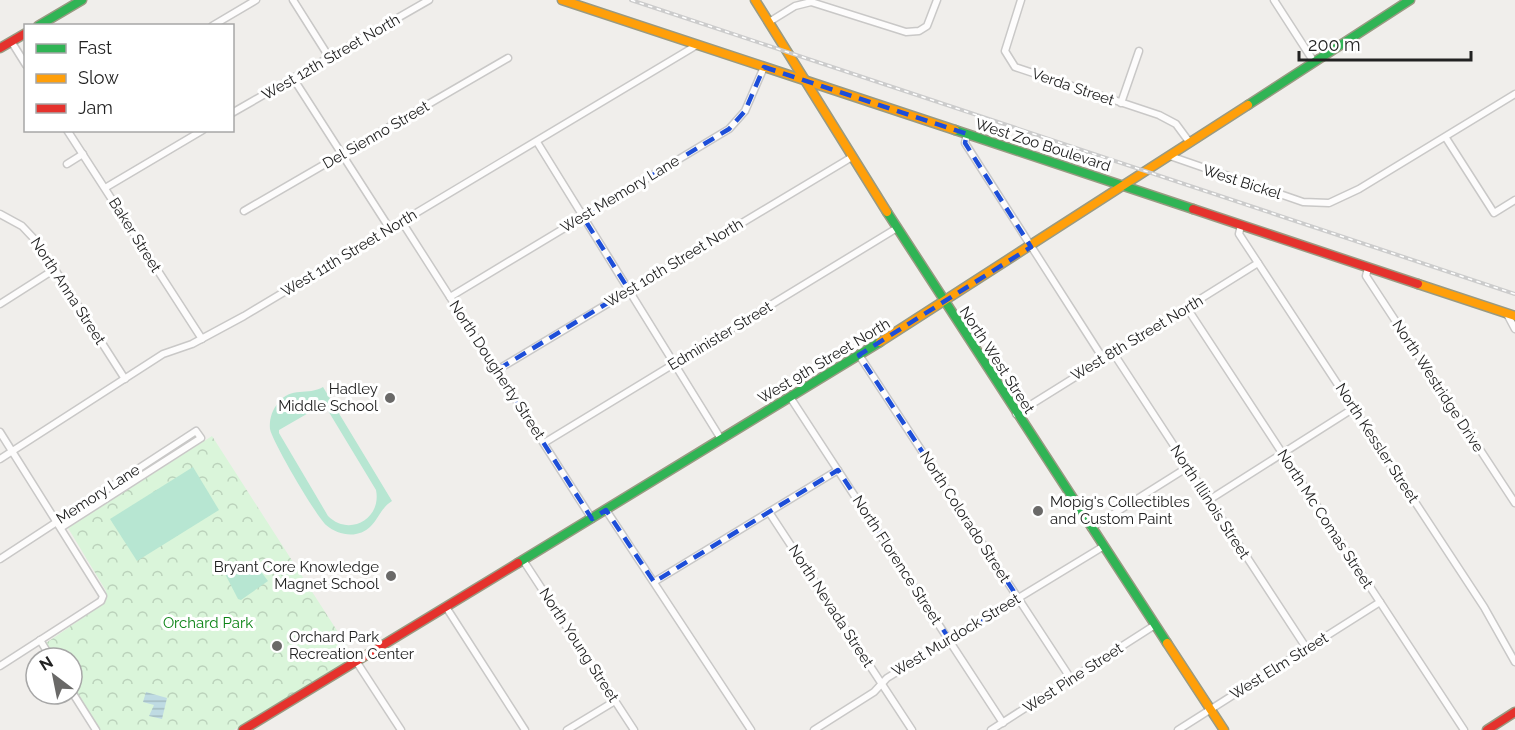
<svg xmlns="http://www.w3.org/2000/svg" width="1515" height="730" viewBox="0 0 1515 730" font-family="Raleway,sans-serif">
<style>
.park{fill:url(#park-crowns)}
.pitch{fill:#b7e6d2;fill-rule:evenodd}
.water{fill:url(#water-rules)}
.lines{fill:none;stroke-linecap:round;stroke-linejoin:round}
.street-casing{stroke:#c9c8c7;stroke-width:9}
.fast-casing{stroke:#999a82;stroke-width:11}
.slow-casing{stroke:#999a82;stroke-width:11}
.jam-casing{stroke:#999a82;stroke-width:11}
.street{stroke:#fdfcfc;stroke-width:6}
.fast{stroke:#30b455;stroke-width:8}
.slow{stroke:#ff9f0a;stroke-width:8}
.jam{stroke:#e5322d;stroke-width:8}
.rail-casing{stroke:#ccc;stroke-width:4}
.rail{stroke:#fff;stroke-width:1.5;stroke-dasharray:4.5;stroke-linecap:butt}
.marked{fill:none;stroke:#1d4ed8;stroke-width:4.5;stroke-dasharray:12 8;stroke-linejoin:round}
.poi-dot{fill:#6a6968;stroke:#fff;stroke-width:2}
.labels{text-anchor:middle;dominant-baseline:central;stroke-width:6;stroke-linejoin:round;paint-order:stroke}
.street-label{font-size:15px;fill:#222;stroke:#fff}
.poi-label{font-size:15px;fill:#222;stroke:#fff;text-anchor:end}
.park-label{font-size:15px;fill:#0c8416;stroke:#fff}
</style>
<defs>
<pattern id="park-crowns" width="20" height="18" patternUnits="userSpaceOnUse" patternTransform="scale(1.5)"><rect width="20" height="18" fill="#daf5da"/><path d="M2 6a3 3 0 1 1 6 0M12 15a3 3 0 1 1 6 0" fill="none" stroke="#bbd2bb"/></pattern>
<pattern id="water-rules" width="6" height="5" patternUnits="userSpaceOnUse" patternTransform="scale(1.5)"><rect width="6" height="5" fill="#bfdbe3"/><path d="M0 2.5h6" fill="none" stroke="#a4bcc2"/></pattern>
</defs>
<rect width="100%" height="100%" fill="#f0eeeb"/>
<path class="park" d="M212 436 354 657 234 730H100L72 685V658H55L46 643 103 604 106 591 68 528Z"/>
<g class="pitch">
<path d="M323 387 392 501C377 510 377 530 356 534 346 536 334 532 326 525 316 516 272 441 270 429 269 420 272 410 278 403 291 386 308 396 323 387ZM324 404 376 490C382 519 349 537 328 516L279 433V430Z"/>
<path d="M193 467 219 510 137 561 110 519Z"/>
<path d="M239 564 259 569 268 581 241 600 238 599 223 570Z"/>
</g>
<path class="water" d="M146 692 167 698 162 719 149 716 154 705 143 702Z"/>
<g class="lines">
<g class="street-casing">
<g id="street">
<path d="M293 0 329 57"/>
<path d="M1021 0 1005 51 1015 67 1159 115 1176 124 1190 143"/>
<path d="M1274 0 1314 62"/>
<path d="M769 22 795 6 811 2 906 32 919 31 927 26 937 0"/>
<path d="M212 26 256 0"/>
<path d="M11 41 26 65"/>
<path d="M293 78 390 229"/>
<path d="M1121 103 1139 51"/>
<path d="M232 113 429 0"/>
<path d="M67 130 202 339"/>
<path d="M967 134 965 143 1104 360"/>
<path d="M1446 138 1494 213 1515 200"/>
<path d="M537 142 721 439"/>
<path d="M1170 156 1303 202 1329 203 1359 189 1515 94"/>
<path d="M67 164 83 154"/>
<path d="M105 188 203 130"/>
<path d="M244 211 508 58"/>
<path d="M0 214 22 226 38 243 125 379"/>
<path d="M402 222 592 519"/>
<path d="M1241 225 1239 234 1484 607 1515 662"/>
<path d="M1368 268 1366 276 1515 503"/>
<path d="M450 297 729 129 745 111 764 67"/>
<path d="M0 304 55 269"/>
<path d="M1187 308 1464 730"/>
<path d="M1507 314 1515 329"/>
<path d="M1114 354 1307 649"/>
<path d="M859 355 1071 679"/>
<path d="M497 370 852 157"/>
<path d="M790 397 1003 723"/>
<path d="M1016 414 1258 263"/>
<path d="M0 432 103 596 101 601 0 666"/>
<path d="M544 443 897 228"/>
<path d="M0 459 163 354 192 344 244 316 697 45"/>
<path d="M1209 500 1354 408"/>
<path d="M606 510 751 730"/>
<path d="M769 512 912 730"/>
<path d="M1091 528 1188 467"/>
<path d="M0 559 196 431 201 438 62 527"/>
<path d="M523 560 634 730"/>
<path d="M654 582 838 470"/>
<path d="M446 607 525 730"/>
<path d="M40 640 51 658"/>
<path d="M356 661 401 730"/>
<path d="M72 692 96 730"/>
<path d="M567 730 615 701"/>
<path d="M814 730 874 692 887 678 1104 546"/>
<path d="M991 730 1155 625"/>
<path d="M1178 730 1380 602"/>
</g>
</g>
<g class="fast-casing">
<g id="fast">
<path d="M38 26 82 0"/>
<path d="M1248 105 1410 0"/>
<path d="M955 130 1193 209"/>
<path d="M887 212 1167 643"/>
<path d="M518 563 880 342"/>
</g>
</g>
<g class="slow-casing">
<g id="slow">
<path d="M562 0 955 130"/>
<path d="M755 0 887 212"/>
<path d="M1418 284 1515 316"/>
<path d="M880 342 1248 105"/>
<path d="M1167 643 1224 730"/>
</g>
</g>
<g class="jam-casing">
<g id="jam">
<path d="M0 48 26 33"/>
<path d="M1193 209 1418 284"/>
<path d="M243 730 518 563"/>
<path d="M1487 730 1515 712"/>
</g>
</g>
<use href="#street" class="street"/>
<use href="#fast" class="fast"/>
<use href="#slow" class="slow"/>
<use href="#jam" class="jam"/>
<g class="rail-casing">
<path id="rail" d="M631 0 1515 294"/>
</g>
<use href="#rail" class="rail"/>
</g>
<path class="marked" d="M764 67 967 134 965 143 1031 247 859 355 1018 598 950 640 838 470 654 582 606 510 592 519 497 370 629 290 583 217 729 129 745 111Z"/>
<g class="poi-dot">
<circle cx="390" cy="398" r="6"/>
<circle cx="1038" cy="511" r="6"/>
<circle cx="391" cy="576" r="6"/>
<circle cx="277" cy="646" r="6"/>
</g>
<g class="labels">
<g class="street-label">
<text transform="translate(331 57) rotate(-30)">West 12th Street North</text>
<text transform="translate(1073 87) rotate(19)">Verda Street</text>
<text transform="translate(376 135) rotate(-30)">Del Sienno Street</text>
<text transform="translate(1043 145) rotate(18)">West Zoo Boulevard</text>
<text transform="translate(1242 182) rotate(18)">West Bickel</text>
<text transform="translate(620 194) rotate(-31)">West Memory Lane</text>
<text transform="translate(135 235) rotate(58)">Baker Street</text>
<text transform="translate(349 253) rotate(-31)">West 11th Street North</text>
<text transform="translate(674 263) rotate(-31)">West 10th Street North</text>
<text transform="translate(68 291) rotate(57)">North Anna Street</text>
<text transform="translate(720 336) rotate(-31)">Edminister Street</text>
<text transform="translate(1137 338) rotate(-31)">West 8th Street North</text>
<text transform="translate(997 360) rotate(57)">North West Street</text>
<text transform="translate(824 361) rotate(-31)">West 9th Street North</text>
<text transform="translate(497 370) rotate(57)">North Dougherty Street</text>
<text transform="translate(1438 386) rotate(57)">North Westridge Drive</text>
<text transform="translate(1377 443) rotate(57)">North Kessler Street</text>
<text transform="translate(98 494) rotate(-33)">Memory Lane</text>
<text transform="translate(1210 502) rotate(57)">North Illinois Street</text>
<text transform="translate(965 517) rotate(57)">North Colorado Street</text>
<text transform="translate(1325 519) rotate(57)">North Mc Comas Street</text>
<text transform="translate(897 560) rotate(57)">North Florence Street</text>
<text transform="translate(831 606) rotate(57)">North Nevada Street</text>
<text transform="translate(956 635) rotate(-31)">West Murdock Street</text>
<text transform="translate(579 645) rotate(57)">North Young Street</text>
<text transform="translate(1279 666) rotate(-32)">West Elm Street</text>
<text transform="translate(1073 678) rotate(-33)">West Pine Street</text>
</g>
<g class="poi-label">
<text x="378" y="389">Hadley<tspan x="378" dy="17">Middle School</tspan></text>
<text x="1050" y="502" text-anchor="start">Mopig's Collectibles<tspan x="1050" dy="17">and Custom Paint</tspan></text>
<text x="379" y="567">Bryant Core Knowledge<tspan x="379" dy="17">Magnet School</tspan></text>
<text x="289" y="637" text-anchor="start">Orchard Park<tspan x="289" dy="17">Recreation Center</tspan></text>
</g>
<g class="park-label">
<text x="208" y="623">Orchard Park</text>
</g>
</g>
<rect x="24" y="24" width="210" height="108" fill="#ffffff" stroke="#a7a7a7" stroke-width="1.5"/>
<rect x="36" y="44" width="30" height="9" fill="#30b455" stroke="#a7a7a7" stroke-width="1.5"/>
<text x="78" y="54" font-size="18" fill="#222222">Fast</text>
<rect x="36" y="74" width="30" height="9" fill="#ff9f0a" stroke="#a7a7a7" stroke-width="1.5"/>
<text x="78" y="84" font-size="18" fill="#222222">Slow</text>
<rect x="36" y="104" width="30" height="9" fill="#e5322d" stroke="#a7a7a7" stroke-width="1.5"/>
<text x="78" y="114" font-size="18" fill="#222222">Jam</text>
<g transform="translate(54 676) rotate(328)"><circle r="28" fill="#ffffff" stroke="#a7a7a7" stroke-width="1.5"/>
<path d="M0-4.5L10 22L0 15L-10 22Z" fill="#6a6968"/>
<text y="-9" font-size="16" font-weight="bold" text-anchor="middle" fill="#222222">N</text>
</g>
<path d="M1299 51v9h172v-9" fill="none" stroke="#222222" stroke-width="3"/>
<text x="1308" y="51" font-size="18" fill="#222222" stroke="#ffffff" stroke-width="4.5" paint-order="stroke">200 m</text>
</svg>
